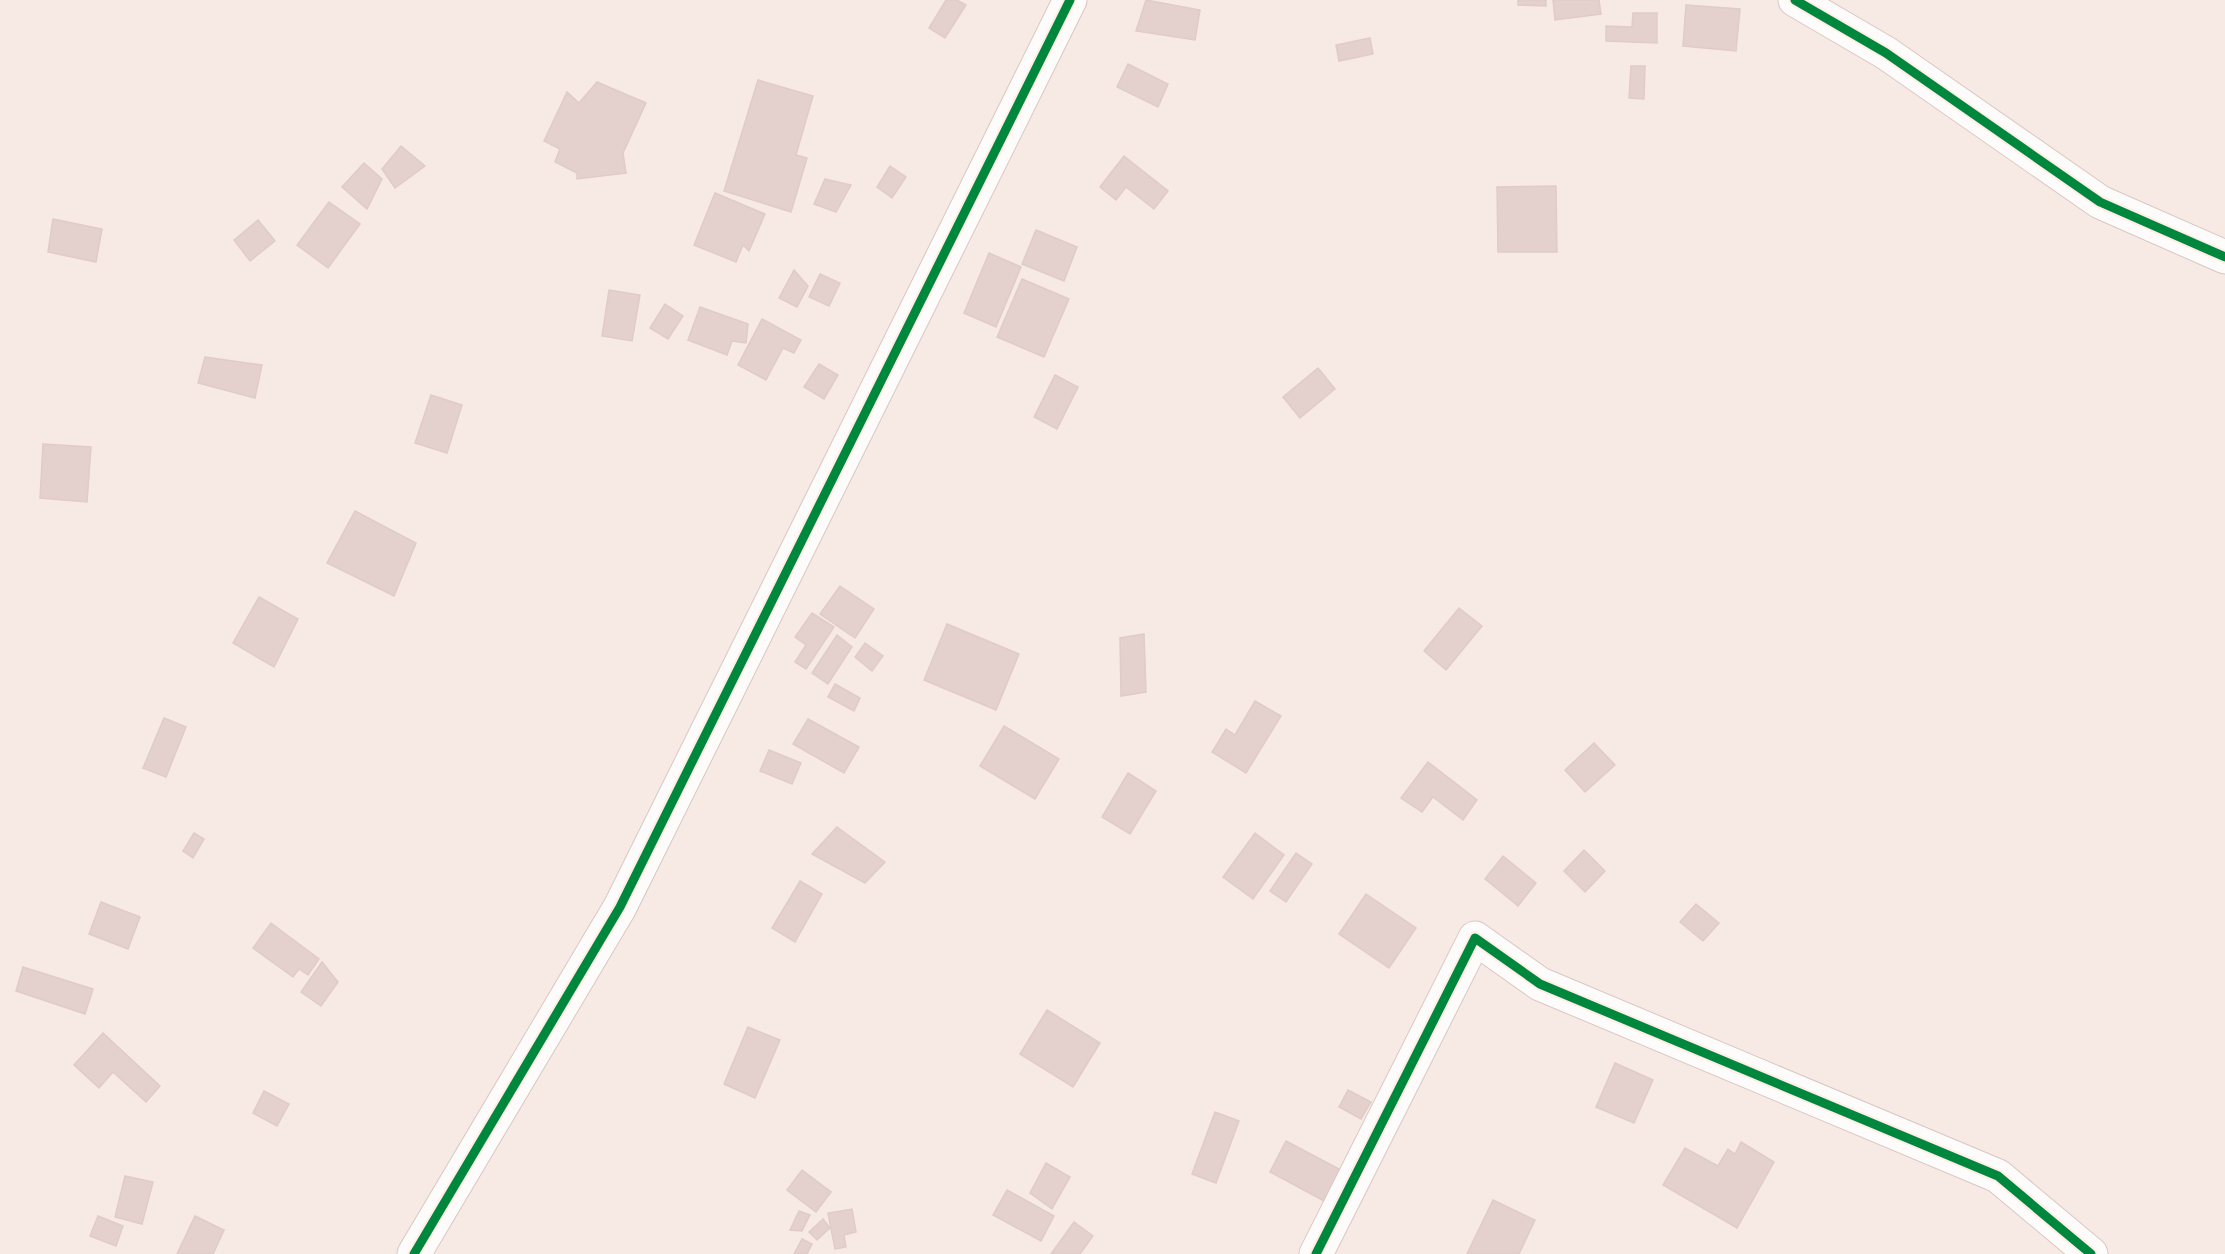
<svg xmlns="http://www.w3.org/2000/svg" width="2225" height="1254" viewBox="0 0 2225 1254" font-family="'Source Sans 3',sans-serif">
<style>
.building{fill:#e4d0cd;stroke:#e0cbc7;stroke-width:1.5}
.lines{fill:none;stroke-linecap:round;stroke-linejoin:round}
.minor-casing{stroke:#d8c7c4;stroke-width:35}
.minor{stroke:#fefcfb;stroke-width:33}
.cycleway-casing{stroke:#ffede6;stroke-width:13}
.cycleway{stroke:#00873e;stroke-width:9}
</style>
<rect width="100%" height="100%" fill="#f7eae5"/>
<g class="building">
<path d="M946 0H957L966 5 945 38 929 28Z"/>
<path d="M1146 0 1200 10 1195 40 1136 31Z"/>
<path d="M1518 0H1546V6L1518 5Z"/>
<path d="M1553 0H1599L1601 14 1555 20Z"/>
<path d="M1686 5 1740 9 1736 51 1683 46Z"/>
<path d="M1633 13H1657V43L1606 41V26L1632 27Z"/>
<path d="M1370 38 1373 54 1339 61 1336 45Z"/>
<path d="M1128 64 1168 84 1158 107 1117 87Z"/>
<path d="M1631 66H1645L1644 99 1629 98Z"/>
<path d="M758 80 813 96 796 155 807 158 791 212 724 191Z"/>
<path d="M597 82 646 103 623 153 626 173 577 179V173L555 162 560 149 544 141 567 92 579 103Z"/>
<path d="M401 146 425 166 395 188 382 169Z"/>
<path d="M1124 156 1168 191 1154 209 1126 187 1116 200 1100 187Z"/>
<path d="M364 163 382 179 367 209 342 187Z"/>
<path d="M890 166 906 177 892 198 877 187Z"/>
<path d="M825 179 851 185 836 212 814 204Z"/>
<path d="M1556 186 1557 252H1498L1497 187Z"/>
<path d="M715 193 765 214 749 251 743 245 736 262 694 245Z"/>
<path d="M329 202 360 224 328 268 297 245Z"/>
<path d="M53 219 102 229 96 262 48 252Z"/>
<path d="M258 220 275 241 250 261 234 240Z"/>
<path d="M1036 230 1077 247 1064 281 1022 264Z"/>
<path d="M989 253 1021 267 996 327 964 313Z"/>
<path d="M794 270 808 286 797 307 779 298Z"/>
<path d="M820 274 840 283 829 306 809 297Z"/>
<path d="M1022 279 1069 299 1044 357 997 337Z"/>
<path d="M609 290 640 295 632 341 602 336Z"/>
<path d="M665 304 683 316 668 339 650 328Z"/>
<path d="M700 307 748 324 746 343 732 341 727 355 688 340Z"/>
<path d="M762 319 801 340 794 353 783 348 766 380 738 365Z"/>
<path d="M205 357 262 365 255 398 198 383Z"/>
<path d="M819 364 838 375 824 399 804 387Z"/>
<path d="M1318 368 1335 389 1300 418 1283 397Z"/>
<path d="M1055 375 1078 387 1057 429 1034 417Z"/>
<path d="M431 395 462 405 447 453 415 443Z"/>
<path d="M43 444 91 447 87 502 40 498Z"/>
<path d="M355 511 416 543 394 596 327 563Z"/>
<path d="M840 586 874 609 855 638 820 614Z"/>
<path d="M259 597 298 619 274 667 233 643Z"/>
<path d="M1459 608 1482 626 1446 670 1424 651Z"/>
<path d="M812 613 834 627 806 669 795 662 806 645 795 637Z"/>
<path d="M947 624 1019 654 996 710 924 680Z"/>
<path d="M1144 634 1146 692 1121 696 1120 638Z"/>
<path d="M837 635 852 647 828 684 812 673Z"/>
<path d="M865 643 883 656 872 671 855 657Z"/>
<path d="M835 684 860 698 854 711 828 697Z"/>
<path d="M1255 701 1281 716 1246 773 1212 752 1226 729 1235 735Z"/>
<path d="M164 718 186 727 166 777 143 768Z"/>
<path d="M808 719 859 747 844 773 793 744Z"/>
<path d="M1004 726 1059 759 1035 799 980 766Z"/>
<path d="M1594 743 1615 765 1585 792 1565 770Z"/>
<path d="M769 750 801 763 792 784 760 771Z"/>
<path d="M1428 762 1477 800 1463 820 1433 797 1422 812 1401 798Z"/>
<path d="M1128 773 1156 791 1130 834 1102 817Z"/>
<path d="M837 827 885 862 865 883 812 854Z"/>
<path d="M194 833 204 839 193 858 183 851Z"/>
<path d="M1255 833 1284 855 1253 899 1223 877Z"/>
<path d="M1584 850 1605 871 1585 892 1564 871Z"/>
<path d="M1296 853 1312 864 1286 902 1270 891Z"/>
<path d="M1503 856 1536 883 1518 906 1485 879Z"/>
<path d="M800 881 822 894 795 942 772 928Z"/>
<path d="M1366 894 1416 928 1389 968 1339 934Z"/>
<path d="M101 902 140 917 128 949 89 934Z"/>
<path d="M1696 904 1719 923 1703 941 1680 922Z"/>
<path d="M271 923 319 959 308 975 299 969 293 977 253 948Z"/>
<path d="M322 962 338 982 321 1006 301 992Z"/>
<path d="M23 967 93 989 85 1014 16 991Z"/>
<path d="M1047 1010 1100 1043 1073 1087 1020 1054Z"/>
<path d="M748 1027 780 1040 755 1098 724 1084Z"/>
<path d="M103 1033 160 1086 146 1102 113 1072 99 1088 74 1065Z"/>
<path d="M1615 1063 1653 1080 1634 1123 1596 1107Z"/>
<path d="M1348 1090 1371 1102 1361 1119 1339 1107Z"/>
<path d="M264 1091 289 1104 277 1126 253 1113Z"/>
<path d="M1215 1112 1239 1121 1216 1183 1192 1174Z"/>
<path d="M1286 1141 1341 1170 1324 1201 1270 1172Z"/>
<path d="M1741 1142 1774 1162 1737 1228 1663 1185 1685 1148 1718 1166 1728 1149 1735 1154Z"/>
<path d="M1046 1163 1070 1177 1052 1209 1030 1193Z"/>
<path d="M802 1170 831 1192 816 1212 787 1190Z"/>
<path d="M125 1176 153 1182 142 1224 115 1217Z"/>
<path d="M1007 1190 1054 1216 1041 1241 993 1215Z"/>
<path d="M1493 1200 1535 1220 1519 1254H1467Z"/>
<path d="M852 1209 856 1232 844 1235 846 1247 835 1249 828 1213Z"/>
<path d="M799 1211 810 1215 802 1231 790 1230Z"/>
<path d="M98 1216 123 1226 116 1246 90 1236Z"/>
<path d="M195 1216 224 1230 213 1254H177Z"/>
<path d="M823 1219 830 1228 817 1240 809 1232Z"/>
<path d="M1074 1222 1093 1236 1080 1254H1051Z"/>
<path d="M802 1239 812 1244 807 1254H794Z"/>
</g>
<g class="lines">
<g class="minor-casing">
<g id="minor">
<path d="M1795 0 1886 53 2100 202 2225 257"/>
<path d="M414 1254 620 907 1070 0"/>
<path d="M1316 1254 1475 938 1540 984 1998 1176 2091 1254"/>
</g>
</g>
<use href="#minor" class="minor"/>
<g class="cycleway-casing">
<g id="cycleway">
<path d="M1795 0 1886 53 2100 202 2225 257"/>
<path d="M414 1254 620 907 1070 0"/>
<path d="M1316 1254 1475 938 1540 984 1998 1176 2091 1254"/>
</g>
</g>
<use href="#cycleway" class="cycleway"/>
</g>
</svg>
